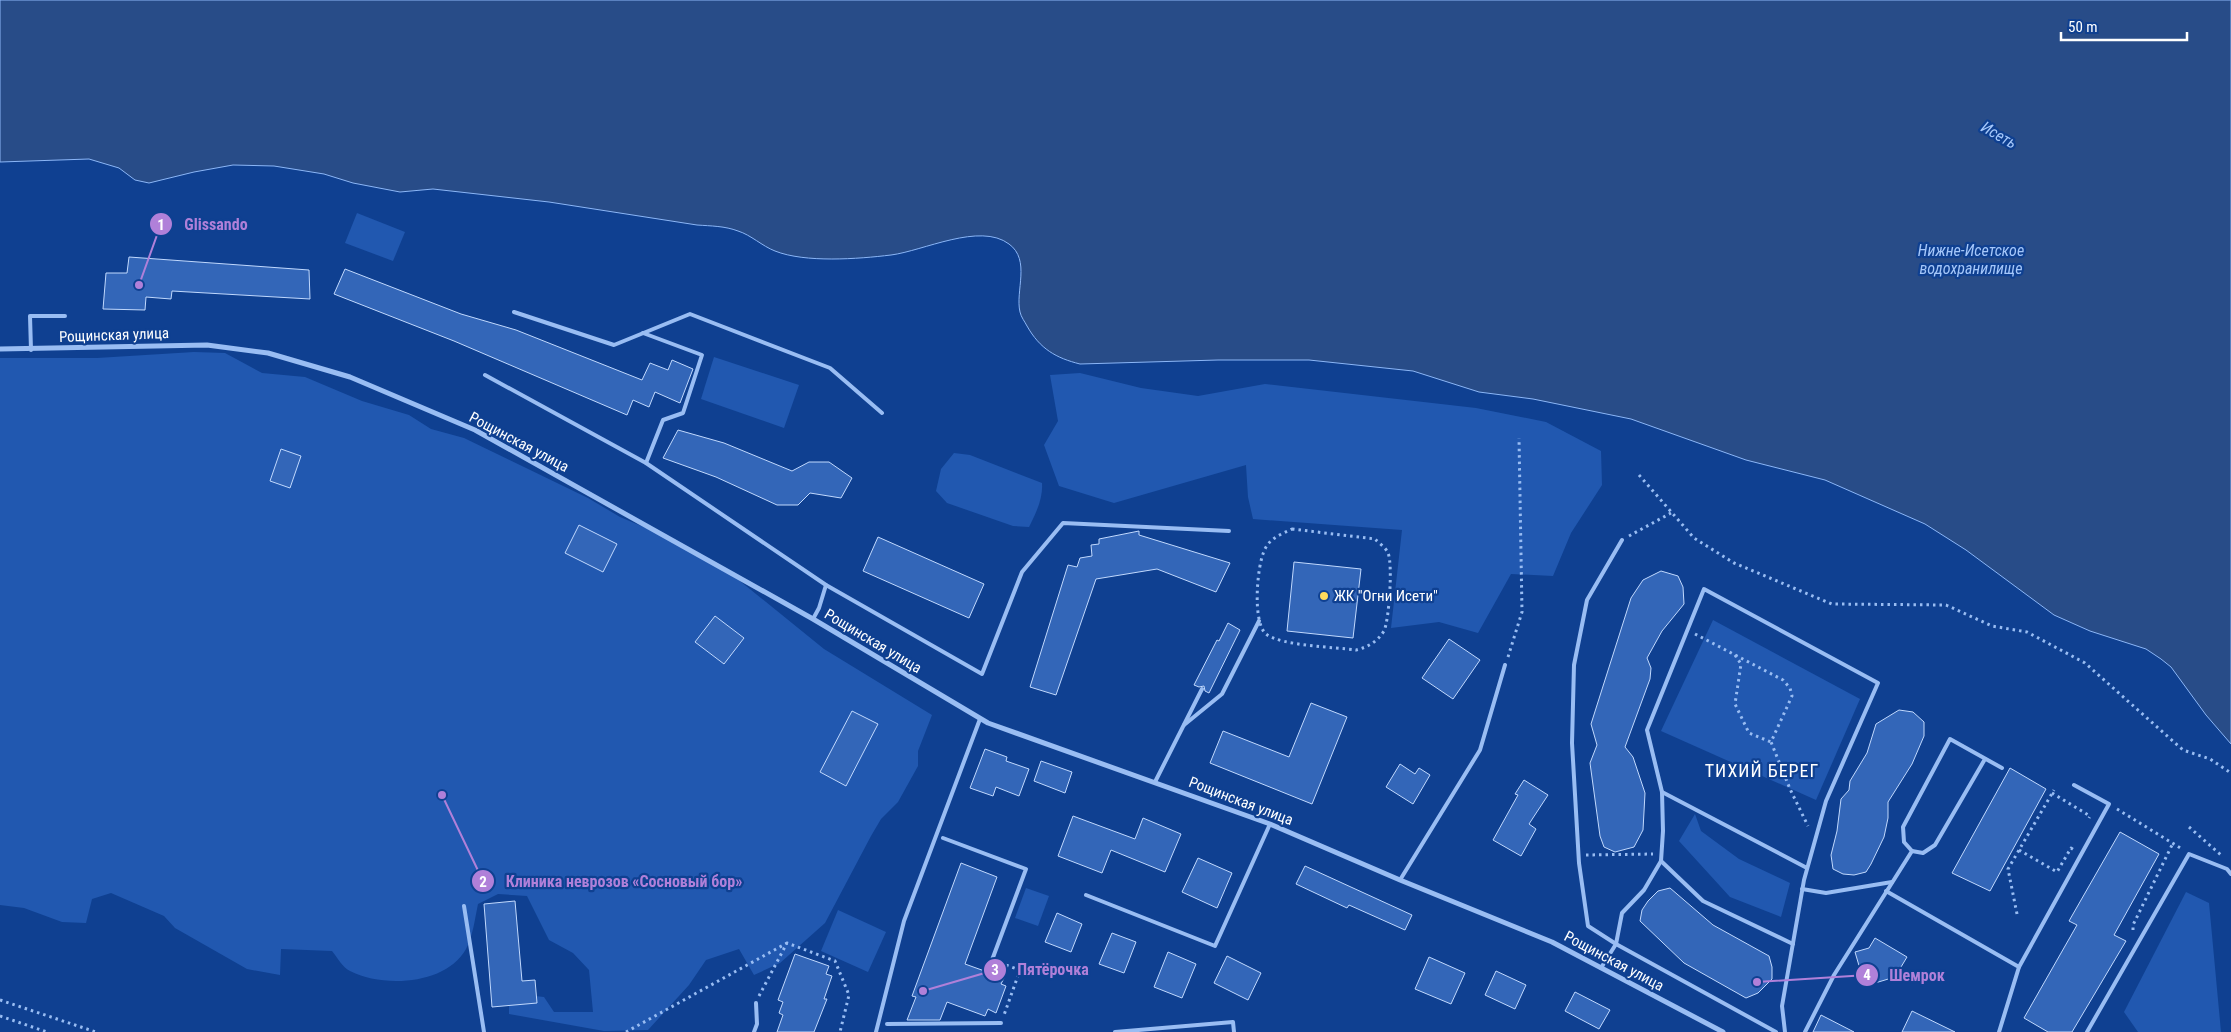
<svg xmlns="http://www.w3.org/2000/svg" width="2231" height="1032" viewBox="0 0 2231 1032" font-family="'Roboto Condensed',sans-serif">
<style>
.green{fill:#2158b0}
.water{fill:#284c88;stroke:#8bb6f7}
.building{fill:#3366b8;stroke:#c1d9fe}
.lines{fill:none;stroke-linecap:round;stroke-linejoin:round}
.path{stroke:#99bdf3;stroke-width:3;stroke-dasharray:2.5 4;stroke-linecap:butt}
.lane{stroke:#99bdf3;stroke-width:4}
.street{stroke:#99bdf3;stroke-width:5}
.poi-dot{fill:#ffda5c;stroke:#0f4091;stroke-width:2}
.labels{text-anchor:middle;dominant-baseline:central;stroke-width:4.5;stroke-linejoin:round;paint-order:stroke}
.street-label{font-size:15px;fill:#fff;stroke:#0f4091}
.poi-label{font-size:15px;fill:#fff;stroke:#0f4091;text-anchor:start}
.water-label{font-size:16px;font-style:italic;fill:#a5c7fa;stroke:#0f4091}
.quarter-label{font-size:18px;letter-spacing:1px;fill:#fff;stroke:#0f4091}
.leader{fill:none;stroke:#b080d9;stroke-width:2}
.callout-dot{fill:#b080d9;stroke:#0f4091;stroke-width:2}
.mark-label{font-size:15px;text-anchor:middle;font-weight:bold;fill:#fff}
.callout-label{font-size:16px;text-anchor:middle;font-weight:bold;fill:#b080d9;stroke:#0f4091;stroke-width:4.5;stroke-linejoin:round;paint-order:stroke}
</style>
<rect width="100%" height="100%" fill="#0f4091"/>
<g class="green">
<path d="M357 213 405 232 393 261 345 243Z"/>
<path d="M194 352 225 353 262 373 305 377 362 401 409 415 431 429 464 438 588 498 620 517 658 533 735 577 824 649 932 715 918 751V766L898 802 881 819 871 836 825 923 780 963 754 975 739 949 706 960 689 985 648 1030 604 1031 509 1014V1000L526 995 544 997 554 1012H593L589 970 573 953 549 940 527 896 498 894 478 904C475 918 473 936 466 949 446 985 383 988 350 971 343 968 337 957 332 951L281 949 280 975 247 969 175 928 164 916 111 893 92 899 86 923 62 922 24 908 0 905V358H97Z"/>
<path d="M714 357 799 385 784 428 701 399Z"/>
<path d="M1080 373 1141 388 1198 396 1265 384 1476 408 1546 422 1601 451 1602 485 1571 533 1553 576 1511 574 1478 633 1439 622 1391 628 1402 530 1253 519 1248 497 1246 465 1114 503 1059 486 1044 445 1058 421 1050 375Z"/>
<path d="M954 453 970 455 1042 483C1043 499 1036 513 1029 527L1013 526 947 503 936 491 941 469Z"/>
<path d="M1713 620 1860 699 1816 800 1661 731Z"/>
<path d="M1695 814 1701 831 1739 859 1790 883 1781 917 1730 897 1679 841Z"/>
<path d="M1026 888 1049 896 1038 926 1015 918Z"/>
<path d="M2186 892 2209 903 2221 1032H2138L2124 1012Z"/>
<path d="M838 910 886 932 868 972 821 951Z"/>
</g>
<path class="water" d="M0 0H2231V744L2206 715 2171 667 2161 659 2146 649 2090 631 2054 615 1966 550 1925 524 1825 480 1746 460 1631 419 1533 399 1479 392 1413 371 1309 360H1218L1080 364C1056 358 1040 349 1027 326 1025 322 1021 317 1020 312 1015 291 1031 260 1009 244 980 222 923 251 891 255 858 259 805 263 775 251 762 246 751 235 738 231 725 226 711 226 697 225L549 202 433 189 400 192 353 183 324 174 274 166 233 165 194 172 149 183 135 180 119 168 89 159 0 162Z"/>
<g class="building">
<path d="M129 257 309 270 310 299 172 291 171 299 146 297 145 310 103 309 106 273H127Z"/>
<path d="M345 269 461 314 516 330 642 380 650 363 668 370 672 360 693 369 680 403 655 392 649 407 633 400 627 415 454 341 334 294Z"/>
<path d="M678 430 724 443 792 471 809 462H829L852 478 841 498 810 493 798 505H777L716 477 663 458Z"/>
<path d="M281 449 301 456 290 488 270 481Z"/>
<path d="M579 525 617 544 603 572 565 553Z"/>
<path d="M1139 531V535L1230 563 1216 592 1157 569 1096 579 1056 695 1030 687 1068 565 1077 567 1080 558 1092 556 1091 545 1099 544V539Z"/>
<path d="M878 537 984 584 969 618 863 571Z"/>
<path d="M1294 562 1361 569 1353 638 1287 631Z"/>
<path d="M1661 571 1678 576 1683 587 1684 604 1662 631 1647 658 1651 668 1650 679 1625 747 1633 757 1645 793 1643 830 1634 847 1615 852 1604 847 1600 836 1590 763 1597 745 1591 724 1631 598 1643 580Z"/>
<path d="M715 616 744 638 724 664 695 642Z"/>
<path d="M1228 623 1240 630 1209 693 1205 691 1204 686 1199 687 1194 685 1217 640 1219 641Z"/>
<path d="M1449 639 1480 660 1453 699 1422 678Z"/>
<path d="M1311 703 1347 717 1312 804 1210 763 1223 731 1289 757Z"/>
<path d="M1899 710 1913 712 1924 722V736L1912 764 1888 802V818L1884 837 1871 864 1866 872 1854 875 1843 874 1833 869 1831 855 1837 831 1841 799 1849 790 1850 781 1867 753 1876 724Z"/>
<path d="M852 711 878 724 846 786 820 772Z"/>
<path d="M985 749 1007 757 1006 761 1029 769 1019 796 996 787 993 796 970 788Z"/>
<path d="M1041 761 1072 772 1065 793 1034 781Z"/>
<path d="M1400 764 1415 774 1419 768 1430 775 1413 804 1386 787Z"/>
<path d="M2010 768 2046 789 1990 891 1952 873Z"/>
<path d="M1524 780 1548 795 1529 824 1536 829 1521 856 1493 840 1518 795 1515 794Z"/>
<path d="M1073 816 1135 839 1143 818 1181 834 1165 872 1111 850 1102 873 1058 856Z"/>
<path d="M2120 832 2159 854 2114 935 2126 941 2072 1032H2048L2024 1018 2077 925 2069 921Z"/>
<path d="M1198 858 1232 873 1217 908 1182 892Z"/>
<path d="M961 863 997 877 965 964 1004 978 1001 984 1006 986 996 1013 988 1009 985 1016 947 1002 940 1020H907L916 997 912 996Z"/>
<path d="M1305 866 1412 915 1405 930 1349 905 1347 908 1296 884Z"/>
<path d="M1670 888 1713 925 1769 956 1772 967V979L1758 993 1746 998 1684 963 1640 921 1642 910 1648 901 1658 891Z"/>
<path d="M515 901 522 981 535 980 537 1003 492 1007 484 904Z"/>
<path d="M1057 913 1082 924 1071 952 1045 942Z"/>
<path d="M1112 933 1136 942 1124 973 1099 964Z"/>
<path d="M1875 938 1907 957 1895 977 1865 986 1855 952 1869 948Z"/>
<path d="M1168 952 1196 964 1182 998 1154 987Z"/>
<path d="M795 954 829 966 826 974 832 976 824 999H827L814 1032H777L783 1015 779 1013 783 1002 778 1000Z"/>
<path d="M1227 956 1261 973 1248 1000 1214 983Z"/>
<path d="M1429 957 1465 973 1451 1004 1415 989Z"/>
<path d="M1496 971 1526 985 1515 1009 1485 995Z"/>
<path d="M1575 992 1610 1010 1599 1029 1565 1011Z"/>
<path d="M1912 1011 1955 1032H1902Z"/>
<path d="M1821 1015 1854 1032H1813Z"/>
</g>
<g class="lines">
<g class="path">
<path d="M1639 475 1694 538 1734 563 1832 604 1946 605 1992 626 2027 632 2085 663 2183 750 2210 759 2231 773"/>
<path d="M1292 529 1375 539C1379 543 1386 548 1388 553 1393 564 1389 621 1384 631 1377 642 1368 647 1356 650 1335 647 1281 646 1266 634 1252 622 1257 564 1265 549 1270 538 1282 534 1292 529Z"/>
<path d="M1629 536 1671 513"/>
<path d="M1695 634 1783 680 1790 688 1792 696 1771 742 1790 789 1808 826"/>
<path d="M1735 655 1741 664 1735 704 1749 733 1771 742"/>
<path d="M1508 657 1522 612 1519 438"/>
<path d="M2052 793 2090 816 2089 818"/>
<path d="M2117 809 2182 849"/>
<path d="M2189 827 2221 855"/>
<path d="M2019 850 2057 872 2071 848 2074 850"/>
<path d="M1586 855 1653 854"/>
<path d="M2017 914 2008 869 2054 790"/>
<path d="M2133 930V925L2173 843"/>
<path d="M1000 963 1020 970 1004 1015"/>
<path d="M759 996 787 943 835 961 849 995 840 1032"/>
<path d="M0 1000 96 1032"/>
<path d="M0 1016 47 1032"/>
<path d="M626 1032 787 943"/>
</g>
<g class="lane">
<path d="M514 312 614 345 690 314 830 368 882 413"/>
<path d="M643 333 702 355 683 413 663 420 646 463"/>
<path d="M31 350 30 316H65"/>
<path d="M485 375 646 463 826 585 982 674 1022 572 1063 523 1229 531"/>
<path d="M1622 540 1587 600 1574 665 1572 743 1579 863 1588 926 1616 944 1776 1032"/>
<path d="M813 619 819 608 826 585"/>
<path d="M1184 725 1222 694 1259 621"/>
<path d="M1155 782 1202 689"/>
<path d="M1662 792 1807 868"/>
<path d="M943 838 1026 869 992 960"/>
<path d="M1912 851 1923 853 1935 845 1985 759"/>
<path d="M1661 861 1703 901 1793 944"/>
<path d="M1400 880 1480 750 1505 665"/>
<path d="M1802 889 1826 893 1892 882"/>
<path d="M1886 891 2019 967 1999 1032"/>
<path d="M1086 895 1215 946 1270 824"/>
<path d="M464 906 484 1032"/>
<path d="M2019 967 2109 804 2074 785"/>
<path d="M1601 968 1616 944 1622 913 1644 890 1661 861 1663 831 1662 792 1647 730 1704 589 1878 683 1826 801 1804 880 1782 1006 1785 1032"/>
<path d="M887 1024 1001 1023"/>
<path d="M754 1032 757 1024 756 1003"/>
<path d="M876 1032 904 921 980 719"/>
<path d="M1115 1032 1233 1022 1234 1032"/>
<path d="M1805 1032 1834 975 1912 851 1904 842 1903 827 1950 739 2002 768"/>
<path d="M2087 1032 2189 854 2227 869 2231 874"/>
</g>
<path class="street" d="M0 349 207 345 268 353 350 377 475 430 813 619 988 723 1270 824 1400 880 1552 942 1723 1032"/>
</g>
<circle class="poi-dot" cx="1324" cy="596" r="5"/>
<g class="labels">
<g class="street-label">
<text transform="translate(114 335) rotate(-2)">Рощинская улица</text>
<text transform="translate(519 442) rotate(28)">Рощинская улица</text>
<text transform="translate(873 641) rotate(31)">Рощинская улица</text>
<text transform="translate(1241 801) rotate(21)">Рощинская улица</text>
<text transform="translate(1614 961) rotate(28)">Рощинская улица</text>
</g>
<g class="poi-label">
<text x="1334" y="596">ЖК "Огни Исети"</text>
</g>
<g class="water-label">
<text transform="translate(1999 135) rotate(30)">Исеть</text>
<text x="1971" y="250">Нижне-Исетское<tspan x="1971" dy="18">водохранилище</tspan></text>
</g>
<g class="quarter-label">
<text x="1762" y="770">ТИХИЙ БЕРЕГ</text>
</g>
</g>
<path class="leader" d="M139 285L161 224M442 795L483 881M923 991L995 970M1757 982L1867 975"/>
<g class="callout-dot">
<circle cx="139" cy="285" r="5"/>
<circle cx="442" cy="795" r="5"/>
<circle cx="923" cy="991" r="5"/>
<circle cx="1757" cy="982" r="5"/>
<circle cx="161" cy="224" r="12"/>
<circle cx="483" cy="881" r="12"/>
<circle cx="995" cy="970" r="12"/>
<circle cx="1867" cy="975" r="12"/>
</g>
<g class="mark-label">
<text x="161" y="230">1</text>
<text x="483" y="887">2</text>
<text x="995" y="975">3</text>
<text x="1867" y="980">4</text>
</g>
<g class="callout-label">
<text x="216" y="230">Glissando</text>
<text x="624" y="887">Клиника неврозов «Сосновый бор»</text>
<text x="1053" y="975">Пятёрочка</text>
<text x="1917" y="981">Шемрок</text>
</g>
<path d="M2061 32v8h126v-8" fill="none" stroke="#ffffff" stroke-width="2.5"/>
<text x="2068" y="32" font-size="15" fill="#ffffff" stroke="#0f4091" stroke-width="4" paint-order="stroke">50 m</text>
</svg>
